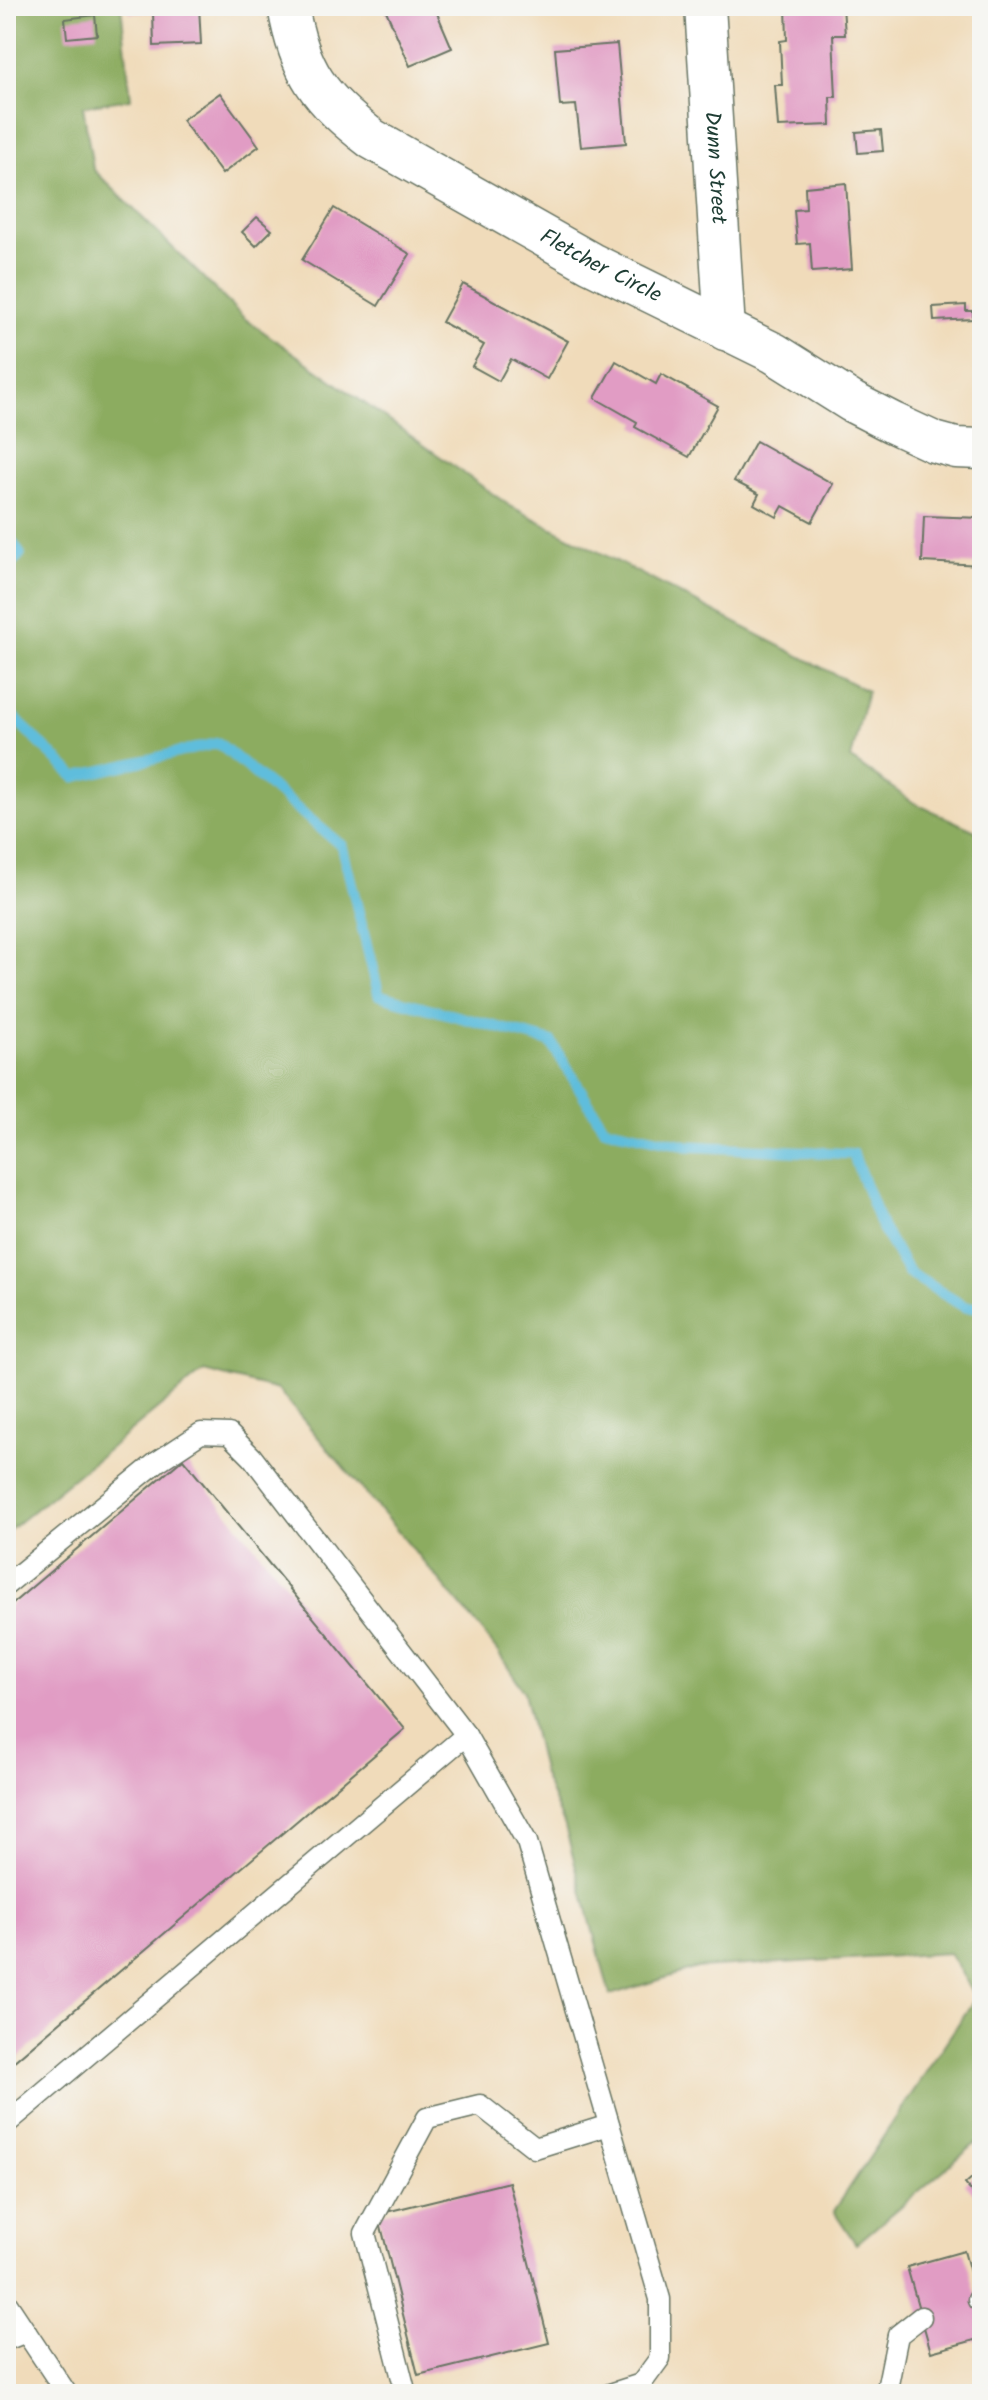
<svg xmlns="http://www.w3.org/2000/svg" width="988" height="2400" viewBox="0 0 988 2400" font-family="Kalam,sans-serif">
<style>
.forest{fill:#8cac60;stroke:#56744a;stroke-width:2}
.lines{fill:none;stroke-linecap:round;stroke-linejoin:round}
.stream{stroke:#5ebddc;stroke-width:11}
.building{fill:#e19cc4}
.service-casing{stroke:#687463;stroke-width:23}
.minor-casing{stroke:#687463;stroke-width:43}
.service{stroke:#fff;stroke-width:20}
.minor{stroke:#fff;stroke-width:40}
.labels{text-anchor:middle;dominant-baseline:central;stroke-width:7;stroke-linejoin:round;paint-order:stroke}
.street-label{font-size:22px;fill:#1f3d34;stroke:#f6f6f2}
</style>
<rect width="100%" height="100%" fill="#f6f6f2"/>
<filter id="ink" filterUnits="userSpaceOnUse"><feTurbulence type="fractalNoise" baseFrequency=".0125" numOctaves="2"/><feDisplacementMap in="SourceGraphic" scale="16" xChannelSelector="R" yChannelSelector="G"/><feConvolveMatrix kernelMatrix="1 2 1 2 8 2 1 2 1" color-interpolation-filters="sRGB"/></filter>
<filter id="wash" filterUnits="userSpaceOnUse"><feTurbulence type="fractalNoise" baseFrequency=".006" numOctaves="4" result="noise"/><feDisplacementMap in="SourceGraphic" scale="32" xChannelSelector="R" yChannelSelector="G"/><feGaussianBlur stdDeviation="1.8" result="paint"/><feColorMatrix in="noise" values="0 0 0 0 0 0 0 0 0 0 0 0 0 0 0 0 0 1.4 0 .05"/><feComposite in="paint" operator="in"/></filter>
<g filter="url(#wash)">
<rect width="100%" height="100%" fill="#f0dbba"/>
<path class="forest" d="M6 6H121L131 99 83 106 93 169 244 318 510 506 867 691 851 759 914 803 982 834V2138L856 2244 834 2211 976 1997 949 1953 697 1968 610 1995 565 1826 543 1775 524 1692 500 1655 479 1627 278 1390 204 1371 6 1533Z"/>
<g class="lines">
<g class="stream">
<path d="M6 533 20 554 6 570"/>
<path d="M6 710 75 777 218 743 342 846 379 995 551 1042 604 1128 688 1146 853 1154 882 1228 909 1273 965 1307 982 1308"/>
</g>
</g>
<g id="blocks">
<g class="building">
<path d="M129 6H199L201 44 154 46 153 12 129 13Z"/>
<path d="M384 6H434L452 48 410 66Z"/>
<path d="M786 6H843L845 35H833L836 97H830L831 125 778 127 775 85H782L780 41 787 40Z"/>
<path d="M95 15 97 35 67 38 65 19Z"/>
<path d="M617 44 626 143 581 147 576 105 560 106 555 49Z"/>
<path d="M220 93 259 146 222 174 182 120Z"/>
<path d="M881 130 883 151 858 153 856 132Z"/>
<path d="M846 183 852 269 812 272 810 243 797 244 794 210 806 209 805 187Z"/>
<path d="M334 208 410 254 378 306 302 260Z"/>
<path d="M257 217 272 230 256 246 242 232Z"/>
<path d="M463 284 568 341 547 379 511 359 499 381 472 366 484 345 442 322Z"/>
<path d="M966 305V311H973V319L934 321 933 307Z"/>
<path d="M616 361 656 384 661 374 718 406 689 457 635 427 637 422 595 398Z"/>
<path d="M756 441 833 484 812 522 783 506 777 517 754 504 759 494 734 481Z"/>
<path d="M924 516 982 518V565L922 562Z"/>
<path d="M183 1459 405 1729 6 2068V1609Z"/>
<path d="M982 2169V2204L965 2184Z"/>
<path d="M509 2182 549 2343 418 2375 378 2214Z"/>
<path d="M964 2251 982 2315V2338L931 2352 907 2267Z"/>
</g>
</g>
</g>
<g filter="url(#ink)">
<use href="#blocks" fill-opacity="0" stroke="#687463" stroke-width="2"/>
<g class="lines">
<g class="service-casing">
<g id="service">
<path d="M6 1585 157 1462 201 1433 229 1434 252 1457 466 1735"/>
<path d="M6 2124 466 1735 527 1842 660 2299V2358L641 2384 610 2394"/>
<path d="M978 2300 982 2302"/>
<path d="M6 2302 67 2394"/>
<path d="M6 2340 26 2332"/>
<path d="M406 2394 365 2233 427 2118 480 2105 535 2148 609 2125"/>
<path d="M886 2394 898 2335 921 2317"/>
</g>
</g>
<g class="minor-casing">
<g id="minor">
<path id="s1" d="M288 6C299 72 320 99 372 139L591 263 774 353 852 402 893 423 934 442 956 448 982 449"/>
<path id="s2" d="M705 6 725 330"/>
</g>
</g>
<use href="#service" class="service"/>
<use href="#minor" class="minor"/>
</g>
</g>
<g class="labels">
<g class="street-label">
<text stroke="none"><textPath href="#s2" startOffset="162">Dunn Street</textPath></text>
<text stroke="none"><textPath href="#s1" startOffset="424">Fletcher Circle</textPath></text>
</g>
</g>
<rect width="988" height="2400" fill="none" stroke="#f6f6f2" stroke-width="32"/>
</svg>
